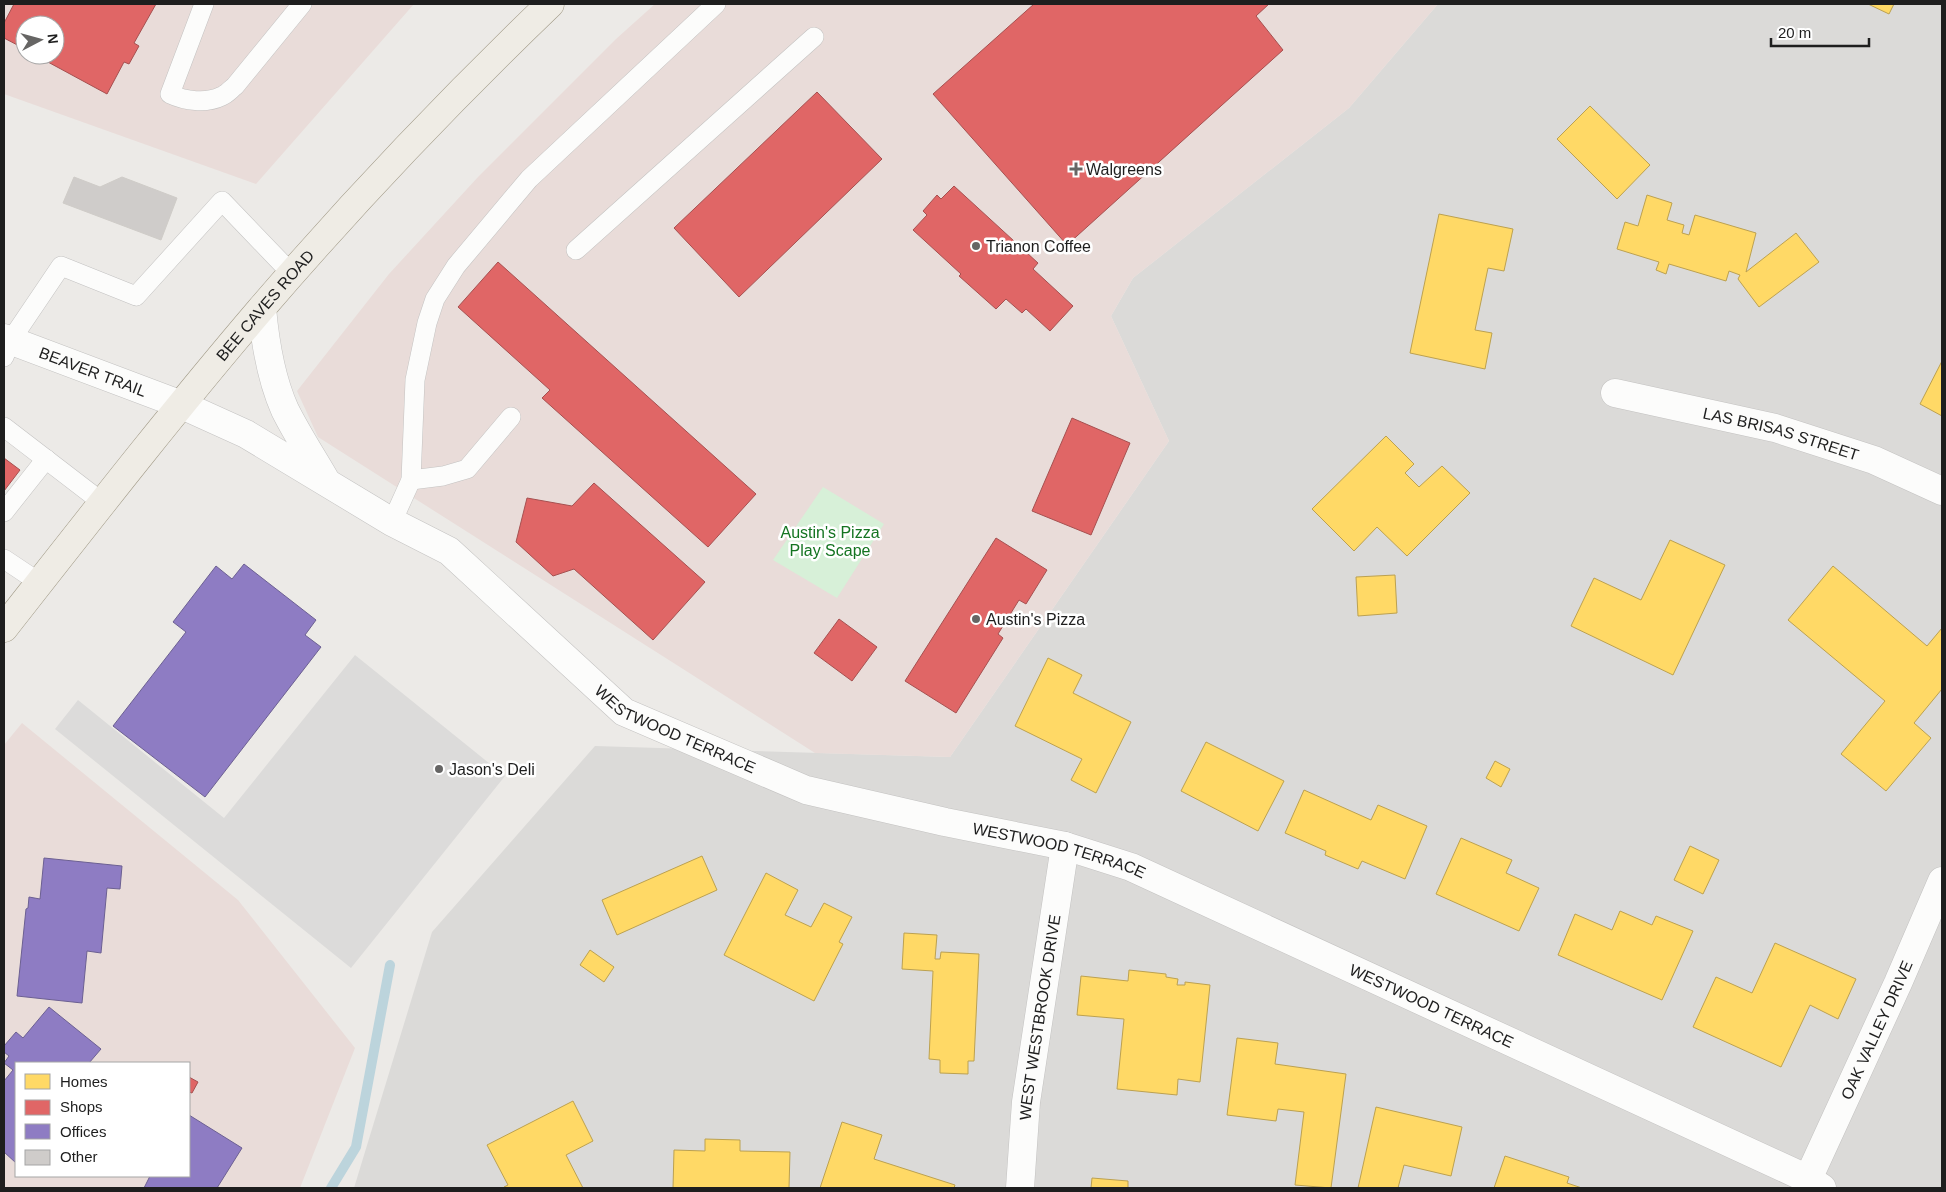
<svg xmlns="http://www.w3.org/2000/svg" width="1946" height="1192" viewBox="0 0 1946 1192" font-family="Arial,sans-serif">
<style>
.residential{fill:#dbdad8}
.commercial{fill:#e9dcd9;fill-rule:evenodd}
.park{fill:#d7f0d8}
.parking{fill:#dcdbda}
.homes{fill:#ffd966;stroke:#bca150}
.shops{fill:#e06666;stroke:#a65050}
.offices{fill:#8e7cc3;stroke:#6c6092}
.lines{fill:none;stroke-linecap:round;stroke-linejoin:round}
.stream{stroke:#bcd4dc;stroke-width:10}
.building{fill:#cfccca;stroke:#cfccc8}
.lane-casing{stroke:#c3c2c1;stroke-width:20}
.street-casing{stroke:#c3c2c1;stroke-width:29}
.primary-casing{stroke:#a09986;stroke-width:29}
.lane{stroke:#fcfcfb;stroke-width:19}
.street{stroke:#fcfcfb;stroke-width:28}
.primary{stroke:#efece5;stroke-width:28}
.poi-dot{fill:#666564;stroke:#fff;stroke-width:2}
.labels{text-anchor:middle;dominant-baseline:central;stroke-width:5;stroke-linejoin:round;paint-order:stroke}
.poi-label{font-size:16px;fill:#1e1e1e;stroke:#fff;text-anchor:start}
.street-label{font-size:16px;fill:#1e1e1e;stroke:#fff}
.park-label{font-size:16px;fill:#147421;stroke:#fff}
</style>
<rect width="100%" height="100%" fill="#eceae7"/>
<path class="residential" d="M1438 4H1942V1188H354L432 932 595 746 950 757 1169 441 1111 316 1133 278 1349 108Z"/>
<g class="commercial">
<path d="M4 4H414L256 184 4 94ZM25 25H55V55H25Z"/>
<path d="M655 4H1438L1349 108 1133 278 1111 316 1169 441 950 757 815 753 318 437 297 391 389 274 478 177 616 39Z"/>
<path d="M22 723 238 900 355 1048 300 1188H4V745ZM16 1063H189V1176H16Z"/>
</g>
<path class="park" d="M823 487 884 524 837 598 773 560Z"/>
<path class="parking" d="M355 655 505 776 351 968 55 729 78 700 224 818Z"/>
<g class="homes">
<path d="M1868 4H1894L1889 14Z"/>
<path d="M1590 106 1650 165 1617 199 1557 139Z"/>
<path d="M1647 195 1672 203 1667 220 1684 225 1682 233 1689 235 1695 215 1756 233 1746 272 1796 233 1819 262 1759 307 1738 279 1740 275 1729 271 1726 281 1669 264 1666 274 1656 270 1659 262 1617 249 1625 222 1638 226Z"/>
<path d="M1439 214 1513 229 1504 271 1488 268 1475 330 1492 333 1485 369 1410 353Z"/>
<path d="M1942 361V416L1920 404Z"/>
<path d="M1386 436 1414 464 1405 473 1419 487 1442 466 1470 493 1407 556 1377 527 1354 551 1312 509Z"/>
<path d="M1670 540 1725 565 1673 675 1571 626 1594 578 1641 600Z"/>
<path d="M1833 566 1927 646 1942 628V689L1914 723 1931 738 1886 791 1841 754 1885 701 1788 620Z"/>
<path d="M1395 575 1397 613 1358 616 1356 577Z"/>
<path d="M1048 658 1082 675 1073 693 1131 722 1096 793 1071 780 1082 759 1015 726Z"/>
<path d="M1206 742 1284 781 1258 831 1181 791Z"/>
<path d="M1495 761 1510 769 1501 787 1486 778Z"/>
<path d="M1304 790 1371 820 1378 805 1427 826 1405 879 1362 861 1358 869 1325 855 1326 851 1285 833Z"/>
<path d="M1461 838 1512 860 1506 873 1539 888 1519 931 1436 894Z"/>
<path d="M1690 846 1719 860 1703 894 1674 880Z"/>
<path d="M702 856 717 890 617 935 602 900Z"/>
<path d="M766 873 798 890 785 915 811 927 824 903 852 917 839 942 843 944 814 1001 724 955Z"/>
<path d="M1620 911 1652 925 1656 916 1693 931 1662 1000 1558 955 1575 914 1612 930Z"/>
<path d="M904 933 937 935 935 959H940L941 952 979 954 974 1061H968V1074L940 1073V1060L929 1059 933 971 902 969Z"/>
<path d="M1775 943 1856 979 1838 1019 1810 1005 1781 1067 1693 1027 1716 977 1752 993Z"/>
<path d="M590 950 614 967 604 982 580 965Z"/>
<path d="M1129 970 1166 974V977L1178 979 1177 985H1185V982L1210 985 1200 1082 1178 1079 1177 1095 1117 1089 1124 1019 1077 1015 1081 976 1128 981Z"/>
<path d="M1237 1038 1278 1043 1275 1064 1346 1074 1331 1188 1295 1185 1304 1112 1278 1109 1276 1121 1227 1115Z"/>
<path d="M573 1101 593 1141 566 1155 583 1188H504V1187L508 1185 487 1145Z"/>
<path d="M1376 1107 1462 1127 1451 1176 1404 1165 1398 1188H1358Z"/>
<path d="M842 1122 882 1135 874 1159 955 1185 954 1188H820Z"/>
<path d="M705 1139 740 1140V1151L790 1152 789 1188H673L674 1150 705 1151Z"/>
<path d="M1505 1156 1569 1177 1567 1183 1582 1188H1494Z"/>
<path d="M1092 1178 1128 1181V1188H1091Z"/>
</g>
<g class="shops">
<path d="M14 4H156L134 43 139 46 129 64 124 62 107 94 35 55H55V25H25V49L4 38V23Z"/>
<path d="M1034 4H1269L1256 16 1283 50 1067 245 933 94Z"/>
<path d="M817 92 882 159 739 297 674 228Z"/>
<path d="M954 186 1038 263 1033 269 1073 306 1050 331 1026 309 1022 313 1006 299 996 309 959 276 961 274 913 230 927 215 923 211 937 195 941 199Z"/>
<path d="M498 262 756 494 708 547 542 398 550 390 458 307Z"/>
<path d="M1072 418 1130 443 1091 535 1032 511Z"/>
<path d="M4 458 20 470 4 491Z"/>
<path d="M594 483 705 582 653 640 574 569 553 576 516 542 527 498 572 506Z"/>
<path d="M996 538 1047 570 1026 604 1019 600 998 634 1003 638 956 713 905 681Z"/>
<path d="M839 619 877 647 852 681 814 653Z"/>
<path d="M189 1077 198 1082 192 1093 189 1092Z"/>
</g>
<g class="offices">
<path d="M244 564 316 620 305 635 321 647 205 797 113 726 186 632 173 622 216 566 232 579Z"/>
<path d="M44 858 122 866 120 889 107 888 101 953 87 951 82 1003 17 996 26 909 28 908 29 897 40 899Z"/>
<path d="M49 1007 101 1049 89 1063H16V1163L4 1152V1081L13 1070 4 1063 9 1056 4 1052V1046L16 1032 23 1038Z"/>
<path d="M189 1115 242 1148 217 1188H144L150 1176H189Z"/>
</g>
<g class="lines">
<path class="stream" d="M331 1188 356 1147 390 965"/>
</g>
<path class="building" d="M74 177 100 187 122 177 177 198 161 240 63 203Z"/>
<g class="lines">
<g class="lane-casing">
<g id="lane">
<path d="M204 4 170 94C185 101 206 104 222 96 227 94 231 89 235 86L302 4"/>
<path d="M576 250 814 37"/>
<path d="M4 357 11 340 61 266 136 296 222 201 292 274"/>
<path d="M4 427 103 503"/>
<path d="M411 480 443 476 467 469 511 417"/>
<path d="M4 512 46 459"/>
<path d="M392 522 411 480 415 380 427 323 435 299 456 266 529 179 716 4"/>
<path d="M4 559 40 583"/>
</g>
</g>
<g class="street-casing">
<g id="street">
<path d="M262 308C265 342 271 379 285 410 297 434 312 457 326 481"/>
<path id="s1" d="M4 338 182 405 246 434 392 522 449 551 624 712 806 790 945 822 1065 846 1131 867 1808 1179 1822 1188"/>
<path id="s2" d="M1615 393 1775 428 1874 460 1942 491"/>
<path id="s3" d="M1808 1179 1898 983 1942 881"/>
<path id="s4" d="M1020 1188 1026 1102 1065 846"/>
</g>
</g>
<g class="primary-casing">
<g id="primary">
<path id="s5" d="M4 628C88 521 172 413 260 310 352 203 449 101 550 4"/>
</g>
</g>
<use href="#lane" class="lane"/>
<use href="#street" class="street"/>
<use href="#primary" class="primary"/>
</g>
<g class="poi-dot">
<path d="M1073.5 161.5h5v5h5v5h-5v5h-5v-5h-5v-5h5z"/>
<circle cx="976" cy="246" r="5"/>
<circle cx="976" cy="619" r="5"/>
<circle cx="439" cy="769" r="5"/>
</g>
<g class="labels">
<g class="poi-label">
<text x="1086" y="169">Walgreens</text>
<text x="986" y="246">Trianon Coffee</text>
<text x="986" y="619">Austin's Pizza</text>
<text x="449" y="769">Jason's Deli</text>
</g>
<g class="street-label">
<text stroke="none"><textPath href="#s5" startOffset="415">BEE CAVES ROAD</textPath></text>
<text stroke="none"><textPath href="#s1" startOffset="95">BEAVER TRAIL</textPath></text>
<text stroke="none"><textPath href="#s2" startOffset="171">LAS BRISAS STREET</textPath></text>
<text stroke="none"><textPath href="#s1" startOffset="786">WESTWOOD TERRACE</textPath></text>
<text stroke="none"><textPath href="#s1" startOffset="1191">WESTWOOD TERRACE</textPath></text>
<text stroke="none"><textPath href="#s1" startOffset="1596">WESTWOOD TERRACE</textPath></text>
<text stroke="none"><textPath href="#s4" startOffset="172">WEST WESTBROOK DRIVE</textPath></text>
<text stroke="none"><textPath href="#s3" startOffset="164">OAK VALLEY DRIVE</textPath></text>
</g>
<g class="park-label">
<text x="830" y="532">Austin's Pizza<tspan x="830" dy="18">Play Scape</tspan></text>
</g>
</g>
<rect width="1946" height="1192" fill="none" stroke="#1e1e1e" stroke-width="10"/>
<rect x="15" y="1062" width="175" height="115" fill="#ffffff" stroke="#a5a5a5"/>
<rect x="25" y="1074" width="25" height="15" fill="#ffd966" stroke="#a5a5a5"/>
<text x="60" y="1087" font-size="15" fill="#1e1e1e">Homes</text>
<rect x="25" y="1100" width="25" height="15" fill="#e06666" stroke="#a5a5a5"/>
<text x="60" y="1112" font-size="15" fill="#1e1e1e">Shops</text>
<rect x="25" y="1124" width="25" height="15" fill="#8e7cc3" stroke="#a5a5a5"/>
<text x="60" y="1137" font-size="15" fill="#1e1e1e">Offices</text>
<rect x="25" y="1150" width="25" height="15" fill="#cfccca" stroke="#a5a5a5"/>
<text x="60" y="1162" font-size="15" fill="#1e1e1e">Other</text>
<g transform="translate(40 40) rotate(84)"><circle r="24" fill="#ffffff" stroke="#a5a5a5"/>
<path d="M0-4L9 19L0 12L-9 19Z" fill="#666564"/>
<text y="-8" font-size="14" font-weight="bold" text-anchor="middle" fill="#1e1e1e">N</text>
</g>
<path d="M1771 38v8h98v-8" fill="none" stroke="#1e1e1e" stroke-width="2.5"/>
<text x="1778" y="38" font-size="15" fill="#1e1e1e" stroke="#ffffff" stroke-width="4" paint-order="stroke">20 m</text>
</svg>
